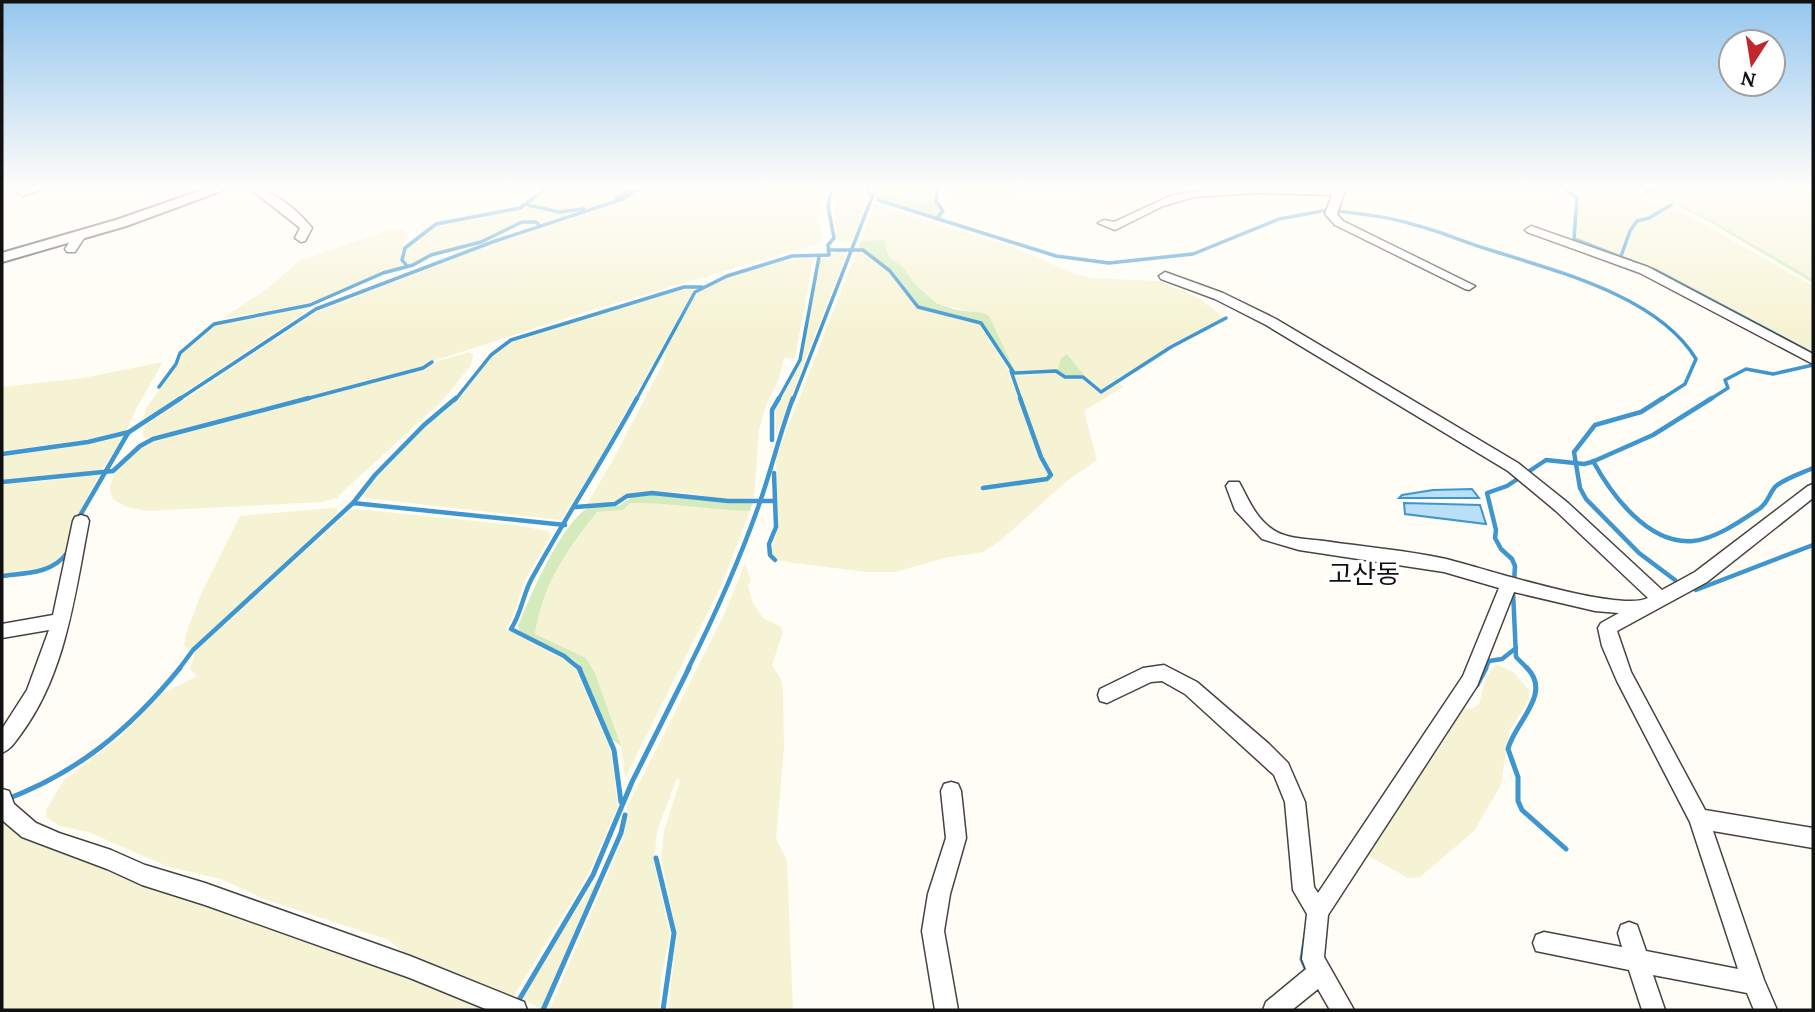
<svg xmlns="http://www.w3.org/2000/svg" width="1815" height="1012" viewBox="0 0 1815 1012" font-family="Lora,'Noto Sans KR',serif">
<style>
.farmland{fill:#f6f3d4}
.green{fill:#d5ebbd}
.water{fill:#b9e0f7;stroke:#3f96cf;stroke-width:2}
.lines{fill:none;stroke-linecap:round;stroke-linejoin:round}
.stream-far2{stroke:#3f96cf;stroke-width:3.5}
.stream-far1{stroke:#3f96cf;stroke-width:4.5}
.stream{stroke:#3f96cf;stroke-width:5}
.minor-casing{stroke:#444;stroke-width:3}
.tertiary-casing{stroke:#444;stroke-width:4}
.minor{fill:#fff;fill-rule:evenodd}
.tertiary{fill:#fff;fill-rule:evenodd}
.labels{text-anchor:middle;dominant-baseline:central;stroke-width:7;stroke-linejoin:round;paint-order:stroke}
.quarter-label{font-size:26px;fill:#111;stroke:#fff}
</style>
<rect width="100%" height="100%" fill="#fffdf5"/>
<g class="farmland">
<path d="M553 187H634L604 203 581 209 557 211 530 204Z"/>
<path d="M650 187H824L825 193 818 217 822 232 821 240 816 244 585 312 430 362 422 367 155 438H146L142 435 145 426 317 312 497 242 622 203Z"/>
<path d="M837 187H848L850 191 858 190 867 200 851 242 837 241 834 210Z"/>
<path d="M884 187H929L930 206 897 197Z"/>
<path d="M951 187H1042L977 199 974 196 953 199Z"/>
<path d="M1068 187H1165L1167 189 1107 212Z"/>
<path d="M1563 187H1626L1666 207 1648 218 1636 220 1628 231 1618 255 1576 239 1579 198Z"/>
<path d="M1666 187H1813V279L1712 220 1654 192Z"/>
<path d="M875 204 1012 247 1078 275 1091 278 1160 281 1199 298 1224 318 1170 346 1100 390 1082 374 1058 369 1015 371 989 316 936 303 916 285 903 267 889 257 888 250 861 241Z"/>
<path d="M1672 206 1813 286V353L1682 282 1623 256 1632 232 1639 221 1650 219Z"/>
<path d="M528 207 539 208 556 214 579 212 541 224 537 221H521L481 242 430 255 412 265 406 263 403 254 407 249 436 225Z"/>
<path d="M403 229 409 233 400 254 403 268 382 272 318 301 222 319 268 288 299 261 387 231Z"/>
<path d="M848 249 811 345 776 436V409L802 360 818 261 839 251Z"/>
<path d="M858 249 889 271 917 308 979 324 1008 370 1039 457 1049 477 982 489 1047 480 1052 475 1042 457 1012 373 1020 376 1056 372 1064 378 1082 377 1095 391 1101 393 1118 382 1123 387 1084 411 1097 460 1068 480 1001 540 983 552 945 558 895 572H867L802 564 777 560 771 554 778 527 776 457Z"/>
<path d="M811 258 813 259 795 358H784L779 379 766 405 759 431 754 498 728 500 687 493 653 491 627 495 616 503 587 504 615 456 664 362 666 348 698 292 730 276 780 262Z"/>
<path d="M693 287 695 288 595 467 561 520 365 498 363 495 366 491 410 442 425 426 446 411 492 356 511 342 584 317Z"/>
<path d="M297 309 304 313 143 420 146 408 178 364 182 353 208 329 219 323Z"/>
<path d="M470 352 473 355 471 365 444 399 336 498 322 502 147 511 126 507 113 499 109 488 114 475 127 459 148 443 424 369 438 361Z"/>
<path d="M163 362 137 407 127 430 90 439 2 451V387L83 378Z"/>
<path d="M126 435 100 472 2 480V455L101 442Z"/>
<path d="M84 475H99L71 528 65 557 49 567 2 574V483L46 481Z"/>
<path d="M630 503H679L750 511 721 586 625 778 621 746 595 673 586 658 535 634 540 604 553 572 597 512 623 510Z"/>
<path d="M333 508 337 509V513L279 568 189 650 184 646 186 633 201 594 240 516Z"/>
<path d="M356 509 514 525 548 531 550 537 525 580 512 618 506 629 570 663 576 669 611 752 618 806 589 873 513 997 410 958 389 940 264 899 221 879 169 867 88 832 60 826 46 817V810L64 780 118 739 160 695 197 676 190 669 195 652 351 510Z"/>
<path d="M745 564 751 581 748 586 753 603 763 618 780 626 783 632 772 665 781 679 783 690 784 749 776 839 787 861 793 1010H668L677 934 661 858 664 831 680 781 677 778 657 831 654 862 670 935 661 976 659 1010H549L624 837 627 807 723 617Z"/>
<path d="M1496 664 1513 672 1529 690V700L1509 731 1501 785 1474 831 1420 877 1408 878 1365 854 1443 743 1464 707 1470 710 1479 704 1486 677Z"/>
<path d="M2 815 23 833 405 972 497 1010H2Z"/>
<path d="M600 875 541 1008 522 1000 562 931Z"/>
</g>
<g class="green">
<path d="M880 187H884L897 197 929 205V187H937L935 201 941 209 940 213 934 216 876 197Z"/>
<path d="M1655 187H1666L1655 193 1712 220 1813 279V283L1706 220 1647 191Z"/>
<path d="M884 240 889 257 903 267 916 285 936 303 957 310 983 313 989 316 1015 371 1058 369 1061 358 1067 354 1084 375 1069 377 1055 370 1015 372 982 323 919 306 892 270 859 248 861 241Z"/>
<path d="M651 494C685 496 719 503 753 502L750 511C710 510 671 502 630 503L623 510 597 512C566 552 543 582 535 634L586 658 595 673 621 746 610 738 581 667 574 660 520 631 518 627C528 600 563 519 590 507 599 503 613 510 622 504 634 496 635 495 651 494Z"/>
</g>
<g class="water">
<path d="M1472 489 1479 498H1399L1402 495 1433 490Z"/>
<path d="M1404 503 1480 505 1486 524 1405 514Z"/>
</g>
<g class="lines">
<g class="stream-far2">
<path d="M866 187 871 195"/>
<path d="M1562 187 1577 198 1574 239 1657 271 1813 354"/>
<path d="M1645 193 1654 187"/>
<path d="M616 199 637 187"/>
<path d="M878 200 1056 256 1109 263 1193 254 1279 219 1327 210"/>
<path d="M528 205 559 212 584 209"/>
<path d="M1336 211C1363 214 1390 217 1415 225 1440 231 1463 242 1487 249 1555 271 1657 295 1696 359L1685 384 1660 400"/>
<path d="M936 219 943 211 936 201 938 187"/>
<path d="M831 250H863L890 271 918 307 981 323 1014 373 1056 371 1065 377H1083L1101 392 1171 347 1226 318"/>
<path d="M1621 256 1630 231 1637 221 1649 218 1671 205"/>
<path d="M407 266 402 260 405 248 436 224 520 208 548 187"/>
<path d="M1011 371 1021 400"/>
<path d="M159 387 176 364 180 353 214 324 310 305 383 273 413 265 431 255 481 242 522 222H536L540 226"/>
<path d="M178 400 316 309 495 241 623 199 642 187"/>
<path d="M302 400 423 368 432 362"/>
<path d="M455 400 491 355 511 340 684 287H702"/>
<path d="M636 400 695 292 727 276 792 256 829 255 828 245 834 238 828 206 832 187"/>
<path d="M778 400 800 360 819 257"/>
<path d="M793 400 876 187"/>
<path d="M1709 400 1728 388 1725 380 1746 369 1773 374 1813 365"/>
</g>
<g class="stream-far1">
<path d="M1663 398 1641 412 1595 425 1574 452 1580 488 1586 499 1639 553 1675 580"/>
<path d="M772 440V410L779 398"/>
<path d="M2 454 88 442 129 432 181 398"/>
<path d="M1593 461C1611 494 1648 545 1693 541 1715 539 1741 521 1759 509 1768 503 1769 494 1775 487 1783 479 1802 473 1813 468"/>
<path d="M774 473 776 527 769 544 770 555 775 560"/>
<path d="M2 482 113 471 140 446 153 439 309 398"/>
<path d="M983 488 1047 479 1051 475 1041 457 1020 398"/>
<path d="M353 503 375 475 424 425 456 398"/>
<path d="M576 507 615 504 627 496 652 493 728 501H775"/>
<path d="M78 519 128 433"/>
<path d="M2 576C25 573 52 574 67 553"/>
<path d="M1514 582 1515 566 1512 559 1501 549 1495 538 1496 530 1487 493 1507 486 1546 460 1584 464 1592 462 1653 435 1712 398"/>
<path d="M1696 590 1813 545"/>
<path d="M1513 591 1516 657 1528 669"/>
<path d="M179 669 193 650 353 503 565 525"/>
<path d="M580 669 564 656 511 629C521 614 523 595 531 580 565 518 604 459 637 398"/>
<path d="M688 669C716 613 742 555 762 496 773 463 781 430 793 398"/>
<path d="M1485 669 1489 661 1502 659 1516 648"/>
</g>
<g class="stream">
<path d="M579 668 614 750 621 802"/>
<path d="M1527 668C1553 694 1514 723 1508 749L1518 777V801L1522 810 1566 849"/>
<path d="M1477 685 1486 668"/>
<path d="M2 801C78 773 129 730 180 668"/>
<path d="M656 858 674 933 663 1010"/>
<path d="M1307 928 1302 959 1308 973"/>
<path d="M513 1010 593 875 632 782 689 668"/>
<path d="M543 1010 621 833 625 815"/>
</g>
<g class="minor-casing">
<g id="minor">
<path d="M30 187H48L23 196 17 193Z"/>
<path d="M248 187C270 187 298 210 312 228L305 241 301 242 295 238 300 228Z"/>
<path d="M1221 187H1346L1337 214 1343 221 1475 286 1469 290 1465 289 1335 225 1325 214 1332 195 1256 193 1194 197 1163 206 1115 230 1098 223 1104 220 1114 222 1170 196Z"/>
<path d="M1531 226 1648 267 1813 354V364L1640 273 1527 232 1525 230Z"/>
<path d="M80 231 86 235 75 252H67L65 249 76 232Z"/>
<path d="M1165 272 1223 293 1276 319 1518 463 1568 503 1662 590 1695 572 1808 486 1813 484V498L1707 582 1617 631 1631 672 1705 810 1813 828V848L1713 831 1764 980 1777 1010H1754L1747 993 1653 975 1665 1010H1642L1629 970 1536 951 1533 943 1536 935 1544 932 1622 947 1618 933 1621 925 1629 922 1637 925 1646 951 1738 969 1690 822 1617 681 1602 646 1598 628 1601 623 1619 613 1595 611 1514 592 1477 686 1328 915 1324 957 1354 1010H1330L1318 989 1292 1010H1263L1266 1002 1306 969 1302 959 1307 914 1293 890 1285 802 1274 775 1185 694 1162 681 1151 682 1107 703 1100 701 1098 695 1100 689 1143 668 1164 665 1197 682 1269 744 1288 763 1305 802 1314 887 1318 893 1463 676 1499 588 1444 572 1299 550 1262 539 1235 510 1226 486 1229 482H1239C1249 500 1255 517 1272 529 1285 539 1309 539 1324 541 1364 547 1406 550 1446 559 1483 568 1619 613 1648 598L1556 511 1508 471 1266 325 1215 299 1161 279 1159 276Z"/>
<path d="M81 515 87 517 89 521C75 593 66 674 21 734 15 742 11 749 2 753V729L27 690 49 630 2 638V624L53 615 73 521 75 517Z"/>
<path d="M951 782 958 784 961 791 966 838 950 894 944 931 958 1010H935L922 931 928 894 946 838 941 791 944 784Z"/>
<path d="M2 789 9 791 14 804 36 823 59 833 111 850 145 865 205 883 410 956 524 1002 527 1010H488L410 978 205 905 142 885 107 869 22 837 2 820Z"/>
</g>
</g>
<g class="tertiary-casing">
<path id="tertiary" d="M211 187H232L126 226 2 262V253L116 220Z"/>
</g>
<use href="#minor" class="minor"/>
<use href="#tertiary" class="tertiary"/>
</g>
<linearGradient id="sky" x2="0" y2="1"><stop stop-color="#95c6ee"/><stop offset="0.57" stop-color="#fffefa"/><stop offset="1" stop-color="#fffefa" stop-opacity="0"/></linearGradient>
<rect width="1815" height="329" fill="url(#sky)"/>
<g class="labels">
<g class="quarter-label">
<text x="1364" y="573">고산동</text>
</g>
</g>
<rect width="1815" height="1012" fill="none" stroke="#111111" stroke-width="7"/>
<g transform="translate(1752 63) rotate(192)"><circle r="33" fill="#ffffff" stroke="#a0a0a0" stroke-width="2"/>
<path d="M0-5L12 26L0 18L-12 26Z" fill="#c4262e"/>
<text y="-10" font-size="19" font-weight="bold" text-anchor="middle" fill="#111111">N</text>
</g>
</svg>
